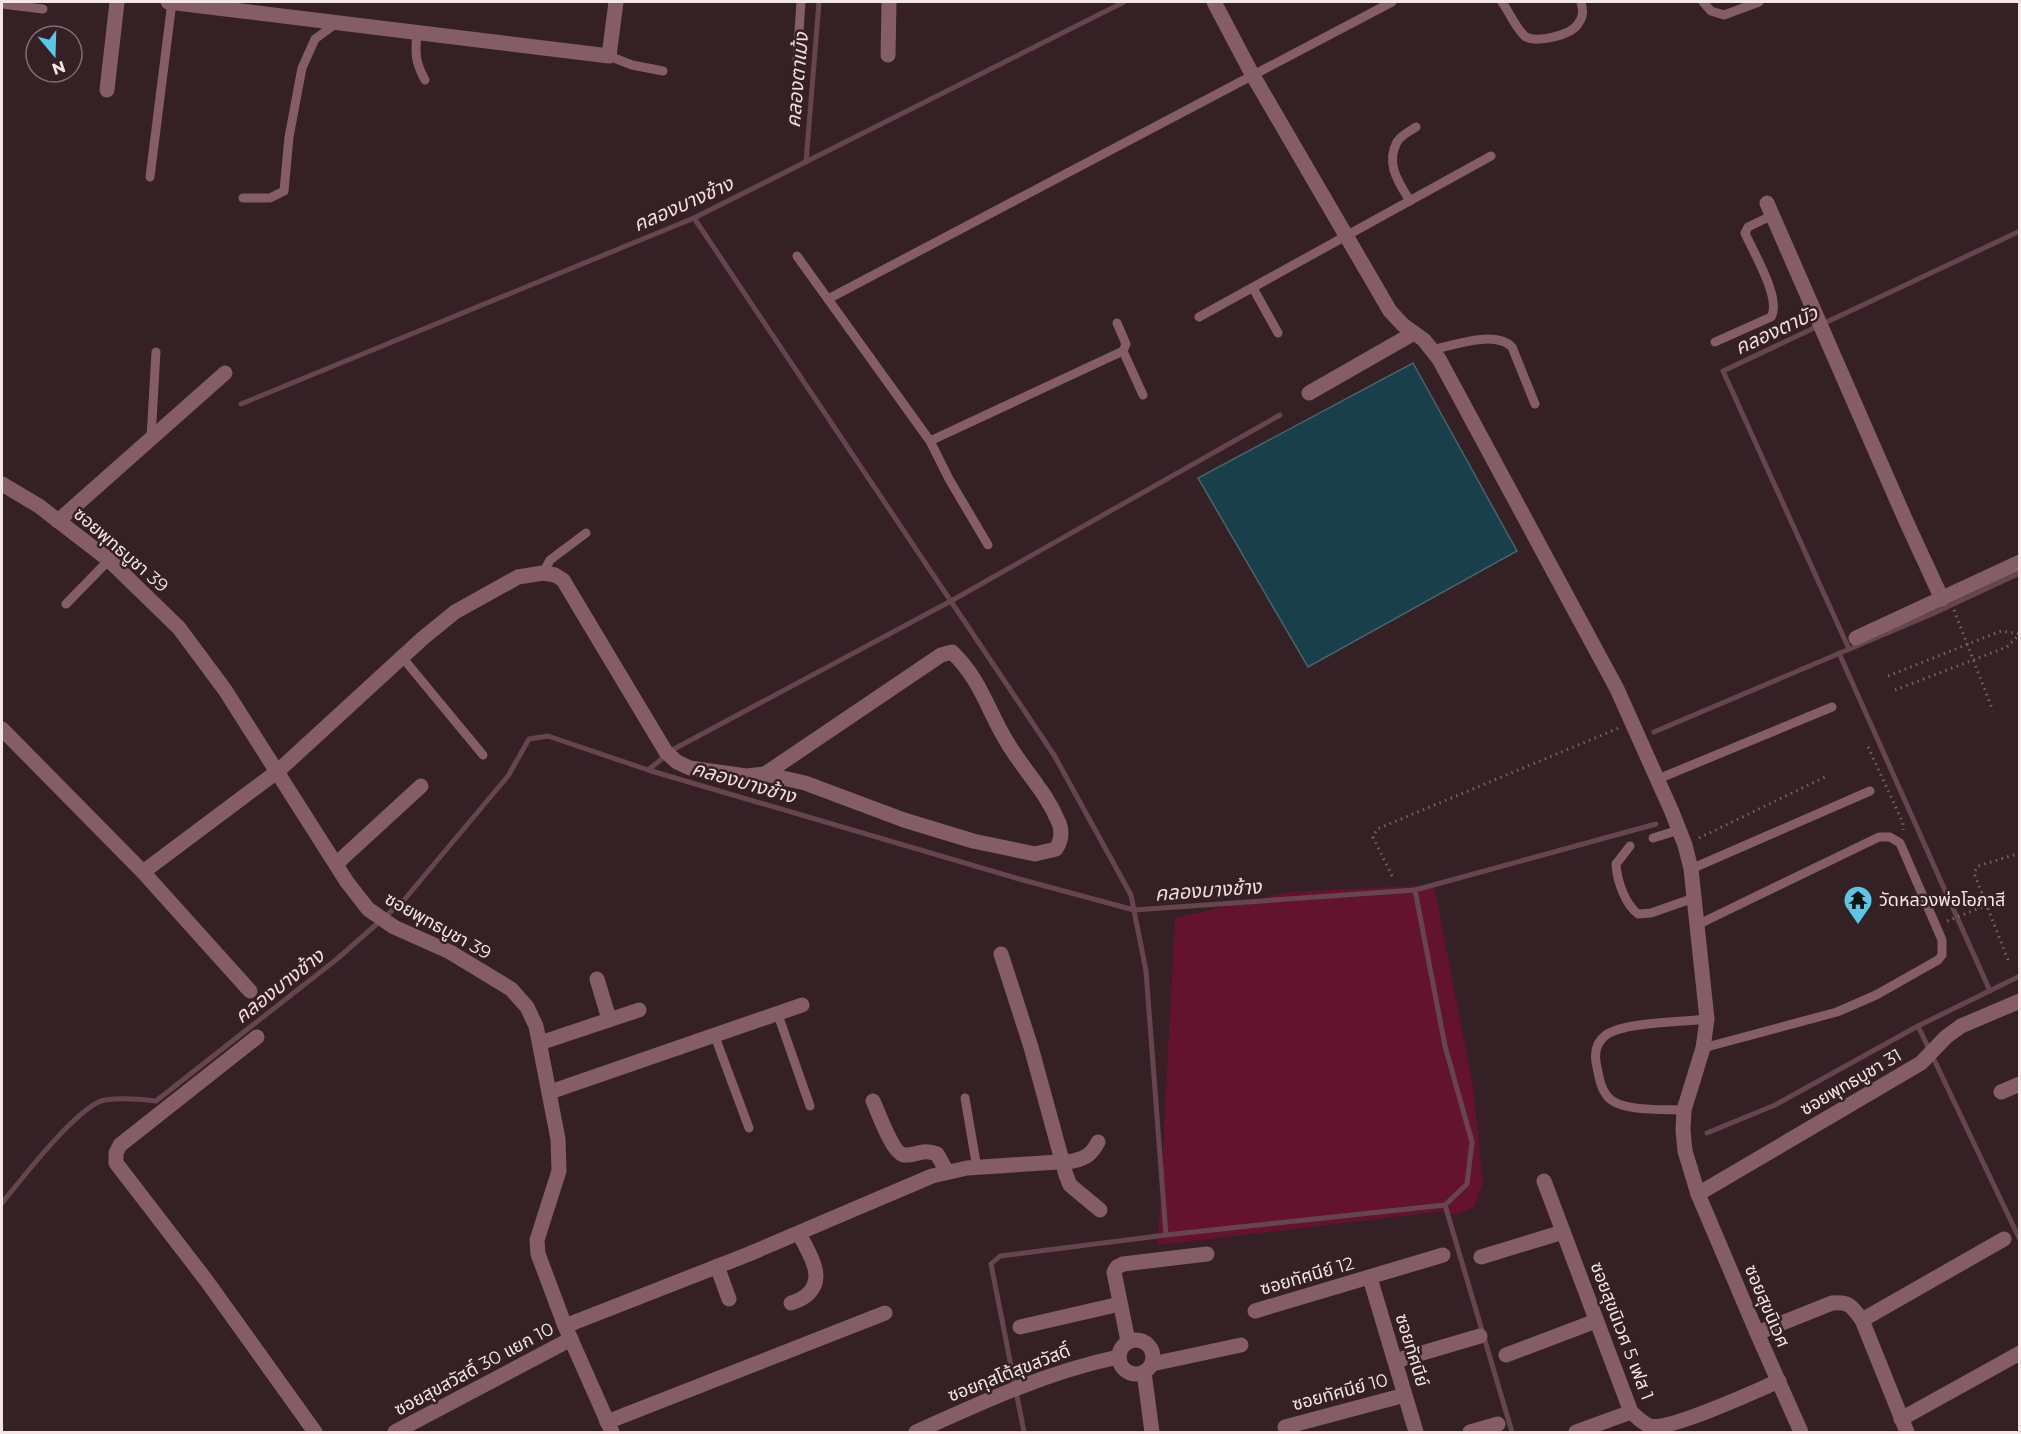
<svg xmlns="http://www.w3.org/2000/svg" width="2021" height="1434" viewBox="0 0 2021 1434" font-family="Montserrat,'Noto Sans Thai',sans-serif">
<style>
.green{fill:#63132d}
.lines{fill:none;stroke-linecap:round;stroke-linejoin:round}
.stream{stroke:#66454f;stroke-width:5}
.building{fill:#183f4a;stroke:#4b646c;stroke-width:1.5}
.path{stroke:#746265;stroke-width:3;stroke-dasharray:1.5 4.5;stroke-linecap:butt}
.service{stroke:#855d65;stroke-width:9}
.minor{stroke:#855d65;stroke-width:15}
.tertiary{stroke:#855d65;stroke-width:15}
.labels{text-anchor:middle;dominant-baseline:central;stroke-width:5;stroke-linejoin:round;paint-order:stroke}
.street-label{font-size:18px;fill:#f4e5e8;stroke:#352125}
.poi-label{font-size:18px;fill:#f4e5e8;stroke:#352125;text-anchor:start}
.water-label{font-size:20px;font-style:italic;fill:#f5dadf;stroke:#352125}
</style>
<rect width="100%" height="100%" fill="#352125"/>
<path class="green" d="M1434 885 1473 1086 1483 1183 1474 1207 1456 1215 1443 1211 1158 1245 1175 918 1288 892Z"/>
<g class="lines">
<g class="stream">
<path d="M806 162 819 2"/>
<path d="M694 218 1054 755 1131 895 1146 971 1166 1235"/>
<path d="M241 404 694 218 1124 2"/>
<path d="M1849 649 1723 371 2020 231"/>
<path d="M1839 653 1990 991"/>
<path d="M1654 732 1932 614 2020 573"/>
<path d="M648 770 674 749 951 601 1280 415"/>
<path d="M1415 890 1445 1046 1472 1142 1467 1184 1445 1205 1512 1432"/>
<path d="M1918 1026 2020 1240"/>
<path d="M1707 1133 1775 1105 1918 1026 2020 976"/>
<path d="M2 1203C21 1180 79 1104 105 1100 122 1097 140 1099 156 1101L337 959 404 900 508 776 529 739 548 736 648 770 1023 880 1134 910 1415 890 1656 824"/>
<path d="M1024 1432 991 1264 1000 1256 1166 1235 1445 1205"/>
</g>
</g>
<path class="building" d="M1413 363 1517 551 1308 667 1198 478Z"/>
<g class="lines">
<g class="path">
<path d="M1954 610 1993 711"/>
<path d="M1888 676 2001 631 2020 634"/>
<path d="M1895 690 2007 647 2020 634"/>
<path d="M1868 747 1903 823V830"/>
<path d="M1699 838 1825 777"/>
<path d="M1392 876 1373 837 1377 829 1619 728"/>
<path d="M1947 921 1987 905"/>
<path d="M2008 960 1974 873 1978 866 2020 853"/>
</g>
<g class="service">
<path d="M1502 2C1508 10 1518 32 1526 37 1538 43 1571 35 1578 24 1584 16 1583 10 1581 2"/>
<path d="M1703 2 1711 11 1724 15 1759 2"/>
<path d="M2 4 43 9"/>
<path d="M417 32C415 53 415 62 425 80"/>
<path d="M609 56 632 65 663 71"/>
<path d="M797 61 801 2"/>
<path d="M150 177 172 2"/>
<path d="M243 198H270L284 191 289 137 302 68 315 39 338 22"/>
<path d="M1410 201C1399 183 1385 164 1397 142 1400 136 1410 131 1416 127"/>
<path d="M797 256 930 441 949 479 988 545"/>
<path d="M1253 288 1278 333"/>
<path d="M828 299 1392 2"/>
<path d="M1199 317 1491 156"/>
<path d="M1715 342 1771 317C1782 299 1753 252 1745 233L1748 227 1773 215"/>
<path d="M1432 350C1454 345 1495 330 1512 347L1535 404"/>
<path d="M1123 351 1143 395"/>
<path d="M151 438 156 352"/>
<path d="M930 441 1123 351 1126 344 1117 323"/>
<path d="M543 573 550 560 586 533"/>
<path d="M66 604 109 560"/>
<path d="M402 657 483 755"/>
<path d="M1658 779 1832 707"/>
<path d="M1653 838 1679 830"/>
<path d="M1630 846 1616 864C1617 881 1625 904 1638 914L1651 913 1694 898"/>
<path d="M1691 869 1870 791"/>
<path d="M1697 925 1879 837H1890L1900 843 1942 940V955L1938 960 1876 995 1837 1012 1703 1048"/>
<path d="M777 1012 810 1106"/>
<path d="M714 1034 749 1128"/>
<path d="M965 1098 977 1168"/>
<path d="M1684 1110C1665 1109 1620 1112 1608 1097 1601 1089 1599 1078 1597 1067 1594 1055 1595 1043 1606 1035 1624 1022 1683 1022 1707 1019"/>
</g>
<g class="minor">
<path d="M168 2 609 56 616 2"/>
<path d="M1214 2 1252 74 1390 311 1403 325 1424 340 1439 359 1617 689 1672 812 1685 845 1691 869 1707 1019 1703 1048 1684 1110 1683 1130 1685 1151 1698 1194 1757 1333 1801 1432"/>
<path d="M888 55 889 2"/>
<path d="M107 90 117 2"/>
<path d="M1767 203 1906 521 1942 599"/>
<path d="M1309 393 1414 333"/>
<path d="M58 521 225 373"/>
<path d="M1856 638 2020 562"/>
<path d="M2 729 143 872 250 991"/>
<path d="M336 864 421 786"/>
<path d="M143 872 278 771 423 638 455 612 518 577 543 573 555 575 563 580 666 752 677 762 690 768 746 776 765 774 941 655 952 652C981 680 987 709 1007 742 1024 771 1046 791 1059 823 1063 833 1061 841 1056 849L1035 854 973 841 904 820 805 783 765 774"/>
<path d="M1001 954 1031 1047 1066 1175 1070 1185 1100 1210"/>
<path d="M597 979 609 1019"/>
<path d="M257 1037 120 1145 116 1153V1163L206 1280 315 1432"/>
<path d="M540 1043 639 1010"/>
<path d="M550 1092 802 1005"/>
<path d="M2001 1092 2020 1084"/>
<path d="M873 1101C878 1111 892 1153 904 1155 916 1156 922 1148 937 1154L947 1172"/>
<path d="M1544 1181 1631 1412C1637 1417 1643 1424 1650 1426 1670 1431 1755 1391 1779 1381"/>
<path d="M1698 1194 1921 1063 1946 1037 1961 1026 2020 1001"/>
<path d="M1481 1257 1563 1232"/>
<path d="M717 1266 729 1299"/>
<path d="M1370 1278 1416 1432"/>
<path d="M791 1303C797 1301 804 1298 808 1294 827 1276 807 1251 799 1233"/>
<path d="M1255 1311 1443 1255"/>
<path d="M1862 1320 2004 1239"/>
<path d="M565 1326 749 1254 932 1176 967 1168 1073 1161C1086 1158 1092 1154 1098 1142"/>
<path d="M1020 1327 1120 1304"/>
<path d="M1757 1333 1832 1303C1850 1301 1852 1307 1862 1320L1907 1432"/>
<circle cx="1136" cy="1357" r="17"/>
<path d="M1128 1341 1114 1272 1117 1267 1123 1264 1207 1254"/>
<path d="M1506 1355 1596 1321"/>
<path d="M1395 1361 1480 1336"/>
<path d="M1152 1364 1241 1345"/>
<path d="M1144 1372 1152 1432"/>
<path d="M1901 1419 2020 1353"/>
<path d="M607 1422 885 1313"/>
<path d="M1285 1427 1405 1395"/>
<path d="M395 1432 571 1339"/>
<path d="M916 1432C982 1402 1047 1372 1118 1357"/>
<path d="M1470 1432 1498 1424"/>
<path d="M1576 1432 1631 1412"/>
</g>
<path class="tertiary" d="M2 484 39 506 109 560 179 628 225 690 347 882 368 909 394 927 450 952 511 989 527 1007 536 1026 558 1139 559 1171 537 1240 538 1254 565 1326 612 1432"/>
</g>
<defs>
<g id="temple-pin" transform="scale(1.5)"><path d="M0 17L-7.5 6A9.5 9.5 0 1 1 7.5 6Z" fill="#5ac8e5" stroke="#352125"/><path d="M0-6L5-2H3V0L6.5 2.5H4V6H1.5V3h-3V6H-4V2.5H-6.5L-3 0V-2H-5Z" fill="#111"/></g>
</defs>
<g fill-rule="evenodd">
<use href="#temple-pin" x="1858" y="900"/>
</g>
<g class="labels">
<g class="street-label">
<text transform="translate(121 550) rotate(41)">ซอยพุทธบูชา 39</text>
<text transform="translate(438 926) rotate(29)">ซอยพุทธบูชา 39</text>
<text transform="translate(1851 1082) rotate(-30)">ซอยพุทธบูชา 31</text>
<text transform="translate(1307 1276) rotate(-16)">ซอยทัศนีย์ 12</text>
<text transform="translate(1767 1306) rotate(67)">ซอยสุขนิเวศ</text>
<text transform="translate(1622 1331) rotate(69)">ซอยสุขนิเวศ 5 เฟส 1</text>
<text transform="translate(1412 1350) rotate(73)">ซอยทัศนีย์</text>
<text transform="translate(474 1369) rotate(-28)">ซอยสุขสวัสดิ์ 30 แยก 10</text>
<text transform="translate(1009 1373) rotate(-21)">ซอยกุสโต้สุขสวัสดิ์</text>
<text transform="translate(1340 1392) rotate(-15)">ซอยทัศนีย์ 10</text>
</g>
<g class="poi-label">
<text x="1879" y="900">วัดหลวงพ่อโอภาสี</text>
</g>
<g class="water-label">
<text transform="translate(797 80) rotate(-85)">คลองตาเม้ง</text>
<text transform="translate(683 204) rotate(-24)">คลองบางช้าง</text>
<text transform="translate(1776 330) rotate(-25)">คลองตาบัว</text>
<text transform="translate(744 782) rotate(16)">คลองบางช้าง</text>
<text transform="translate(1208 890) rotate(-4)">คลองบางช้าง</text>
<text transform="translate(279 986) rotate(-38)">คลองบางช้าง</text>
</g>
</g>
<rect width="2021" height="1434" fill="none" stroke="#f4e5e8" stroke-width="6"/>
<g transform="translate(54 54) rotate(161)"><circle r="28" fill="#352125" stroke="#816f73" stroke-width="1.5"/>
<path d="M0-4.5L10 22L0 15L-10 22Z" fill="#5ac8e5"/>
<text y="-9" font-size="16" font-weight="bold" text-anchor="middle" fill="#f4e5e8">N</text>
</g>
</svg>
